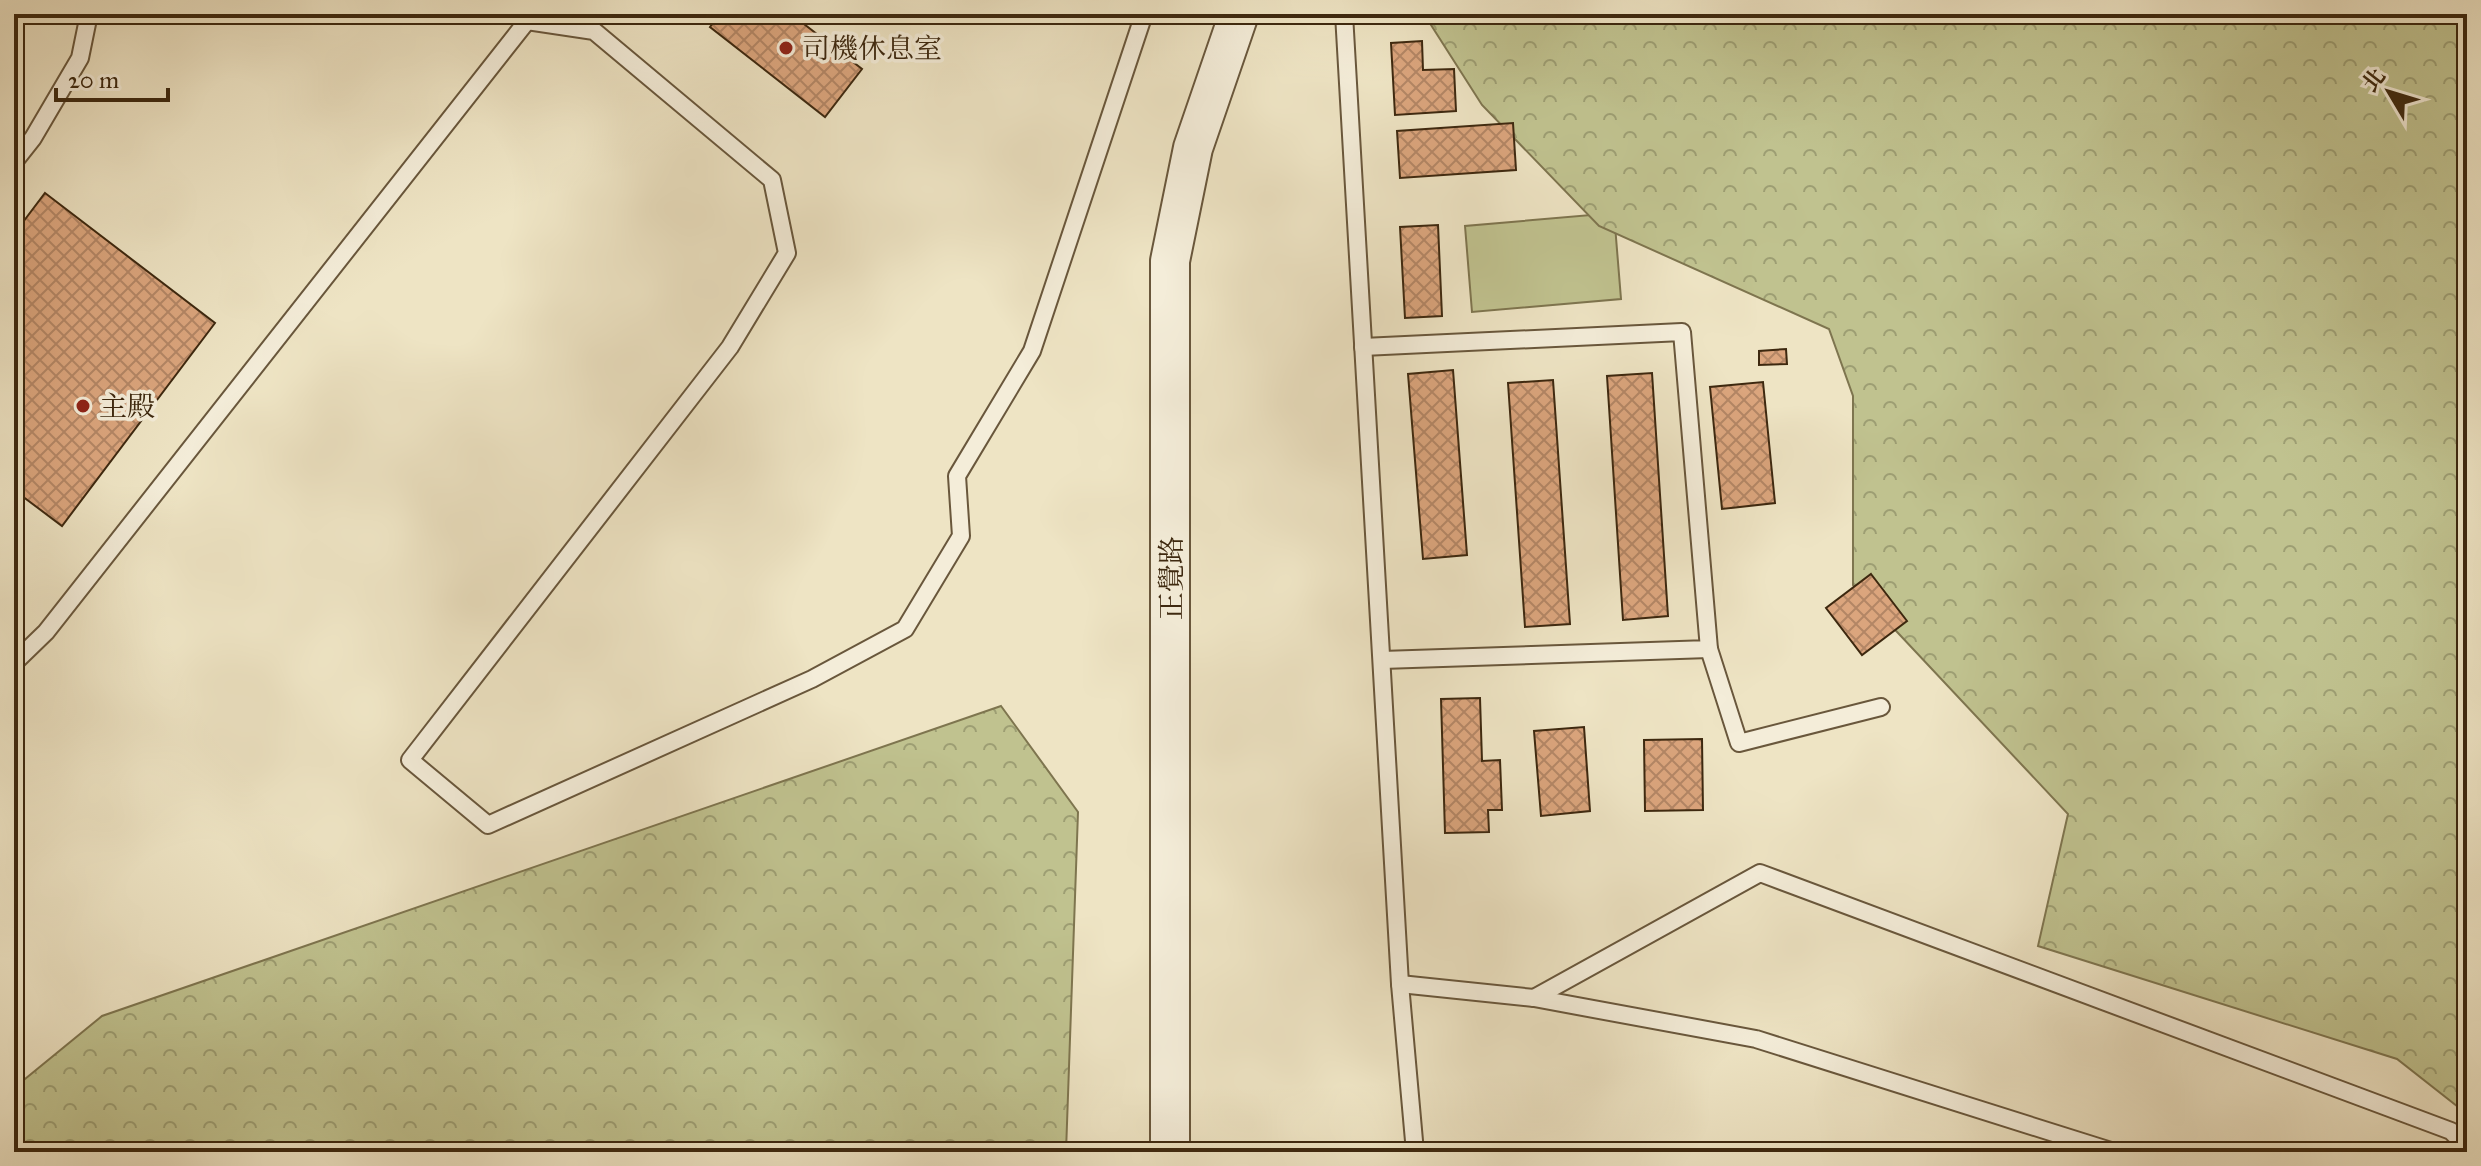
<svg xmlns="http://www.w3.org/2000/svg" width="2481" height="1166" viewBox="0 0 2481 1166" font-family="'IM FELL Great Primer','Noto Serif TC',serif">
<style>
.grass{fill:#c0c28f;stroke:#7e754f;stroke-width:2}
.forest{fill:url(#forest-crowns);stroke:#7e754f;stroke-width:2}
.building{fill:url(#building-cross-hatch);stroke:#3d280f;stroke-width:2}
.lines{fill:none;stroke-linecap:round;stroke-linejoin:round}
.service-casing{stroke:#69573c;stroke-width:20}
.tertiary-casing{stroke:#69573c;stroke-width:42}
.service{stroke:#f4edd9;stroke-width:16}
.tertiary{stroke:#f4edd9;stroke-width:38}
.poi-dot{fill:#8f2418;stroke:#f4edd9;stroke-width:3}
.labels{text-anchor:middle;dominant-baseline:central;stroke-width:7;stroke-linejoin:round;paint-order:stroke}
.poi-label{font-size:28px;fill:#3d280f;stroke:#f4edd9;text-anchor:start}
.street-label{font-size:28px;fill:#3d280f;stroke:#f4edd9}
</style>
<defs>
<pattern id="forest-crowns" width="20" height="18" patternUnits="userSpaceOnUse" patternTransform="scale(2)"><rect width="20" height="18" fill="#c0c28f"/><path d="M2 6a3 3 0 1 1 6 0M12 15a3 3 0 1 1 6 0" fill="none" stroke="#9d9e73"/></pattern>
<pattern id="building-cross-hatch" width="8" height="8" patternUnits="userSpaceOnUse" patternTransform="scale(2)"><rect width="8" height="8" fill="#dba57d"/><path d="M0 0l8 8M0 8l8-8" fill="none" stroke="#b38665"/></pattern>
</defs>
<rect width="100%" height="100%" fill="#eee4c4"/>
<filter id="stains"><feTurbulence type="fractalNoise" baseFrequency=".0025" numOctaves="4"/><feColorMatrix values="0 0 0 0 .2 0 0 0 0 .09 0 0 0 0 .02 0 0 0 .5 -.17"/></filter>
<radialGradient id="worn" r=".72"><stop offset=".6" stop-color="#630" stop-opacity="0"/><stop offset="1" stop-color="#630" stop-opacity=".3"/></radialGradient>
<path class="grass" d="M1614 213 1621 299 1472 312 1465 226Z"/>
<g class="forest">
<path d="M1424 14H2467V1114L2397 1059 2038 946 2068 814 1853 585V396L1829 329 1599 226 1482 105Z"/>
<path d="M1001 706 1078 812 1066 1152H14V1088L102 1016Z"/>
</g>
<g class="building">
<path d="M720 14H791L862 69 825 117 710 27Z"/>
<path d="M1422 41 1423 70 1454 69 1456 111 1395 115 1391 43Z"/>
<path d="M1513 123 1516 170 1400 178 1397 131Z"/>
<path d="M45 193 215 323 62 526 14 490V234Z"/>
<path d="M1438 225 1442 316 1405 318 1400 227Z"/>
<path d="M1786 349 1787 364 1759 365V351Z"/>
<path d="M1453 370 1467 555 1423 559 1408 374Z"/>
<path d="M1652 373 1668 616 1623 620 1607 376Z"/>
<path d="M1553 380 1570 624 1525 627 1508 383Z"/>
<path d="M1763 382 1775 503 1722 509 1710 387Z"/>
<path d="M1871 574 1907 621 1862 655 1826 608Z"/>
<path d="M1480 698 1482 761 1500 760 1502 810H1488L1489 832 1445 833 1441 699Z"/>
<path d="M1584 727 1590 811 1541 816 1534 731Z"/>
<path d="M1702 739 1703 810 1645 811 1644 740Z"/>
</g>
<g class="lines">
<g class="service-casing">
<g id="service">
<path d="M1344 14 1400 984 1415 1152"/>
<path d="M527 21 594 31 772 180 787 253 730 347 410 760 488 825 812 679 905 629 961 536 957 476 1032 351 1144 14"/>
<path d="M14 162 33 138 80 58 89 14"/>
<path d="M1363 347 1682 332 1709 649 1382 660"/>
<path d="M1709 649 1739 743 1881 707"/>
<path d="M14 663 46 632 527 21V14"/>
<path d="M1400 984 1534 998 1756 1039 2114 1152"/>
<path d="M1534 998 1760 873 2451 1131 2467 1147"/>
</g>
</g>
<g class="tertiary-casing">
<path id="tertiary" d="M1170 1152V261L1193 148 1239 14"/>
</g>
<use href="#service" class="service"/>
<use href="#tertiary" class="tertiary"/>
</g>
<g class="poi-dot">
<circle cx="786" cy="48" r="8"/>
<circle cx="83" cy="406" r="8"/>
</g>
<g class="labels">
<g class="poi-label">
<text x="802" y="48">司機休息室</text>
<text x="99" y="406">主殿</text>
</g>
<g class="street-label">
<text transform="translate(1171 578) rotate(-90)">正覺路</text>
</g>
</g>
<rect width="2481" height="1166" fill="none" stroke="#eee4c4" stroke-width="48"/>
<rect x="16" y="16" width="2449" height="1134" fill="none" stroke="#3d280f" stroke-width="4"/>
<rect x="24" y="24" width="2433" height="1118" fill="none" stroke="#3d280f" stroke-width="2"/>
<g transform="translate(2389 92) rotate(308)" stroke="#f4edd9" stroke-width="6" paint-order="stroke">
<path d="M0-6L14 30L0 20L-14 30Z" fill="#3d280f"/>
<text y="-12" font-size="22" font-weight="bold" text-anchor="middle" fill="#3d280f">北</text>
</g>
<path d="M56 88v12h112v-12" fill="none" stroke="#3d280f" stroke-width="4"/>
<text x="68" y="88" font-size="24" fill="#3d280f" stroke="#f4edd9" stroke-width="6" paint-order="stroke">20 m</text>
<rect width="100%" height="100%" filter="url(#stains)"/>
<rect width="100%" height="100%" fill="url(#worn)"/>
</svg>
